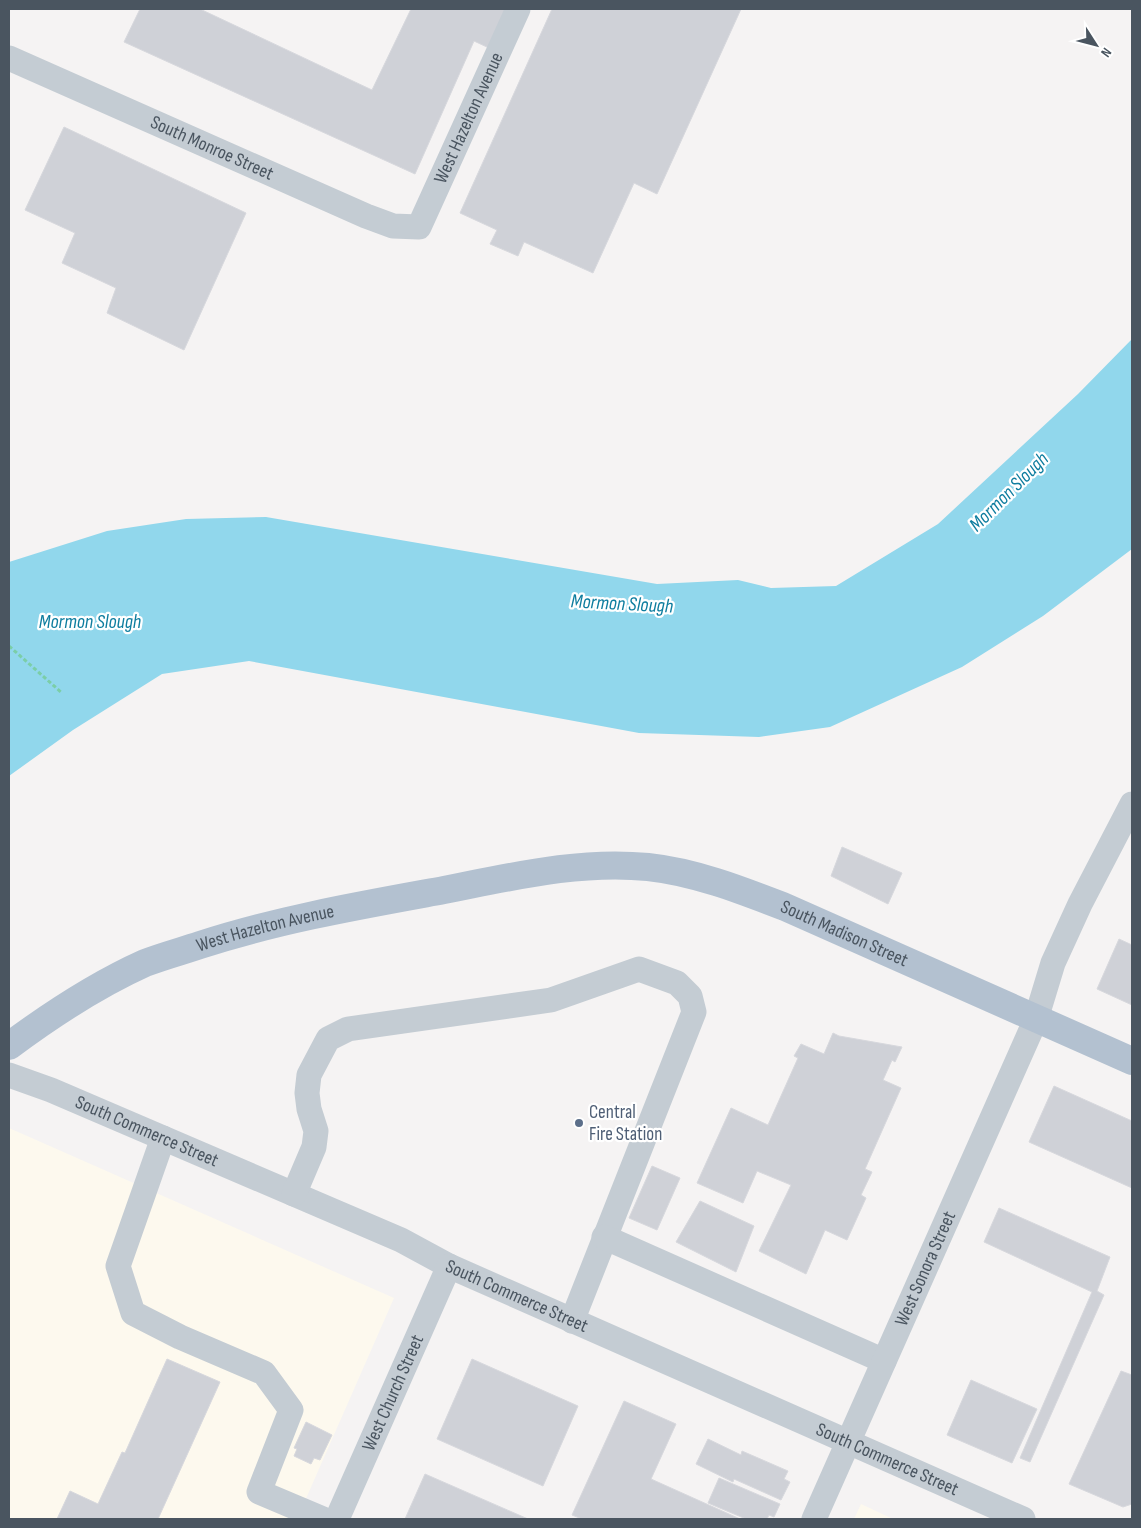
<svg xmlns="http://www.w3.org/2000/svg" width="1141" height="1528" viewBox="0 0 1141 1528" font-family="'Sofia Sans Condensed',sans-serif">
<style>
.commercial{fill:#fdf9ee}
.water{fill:#91d7ec}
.building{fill:#cfd1d7;stroke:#d7d8dd}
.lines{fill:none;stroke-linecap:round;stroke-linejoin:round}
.path{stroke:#7bcea7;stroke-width:3;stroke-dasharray:4 2.5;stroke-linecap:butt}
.minor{stroke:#c4ccd3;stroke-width:25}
.major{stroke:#b3c1d0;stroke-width:28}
.service-dot{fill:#5c6f8a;stroke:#fff;stroke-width:2}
.labels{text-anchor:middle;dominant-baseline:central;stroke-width:4.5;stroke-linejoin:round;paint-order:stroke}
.street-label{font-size:19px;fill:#4a5560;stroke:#fff}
.service-label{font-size:19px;fill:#4e5e75;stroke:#fff;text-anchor:start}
.water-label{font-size:20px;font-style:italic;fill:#0e7d9f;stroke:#fff}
</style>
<rect width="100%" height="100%" fill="#f5f3f3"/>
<g class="commercial">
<path d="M9 1128 394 1298 297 1519H9Z"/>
<path d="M861 1504 893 1519H854Z"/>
</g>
<path class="water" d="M1132 339V549L1043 616 962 667 830 727 759 737 639 733 249 661 162 674 73 730 9 776V562L107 531 186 519 266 517 657 584 738 580 771 588 836 586 938 524 1078 394Z"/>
<g class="building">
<path d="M140 9H200L372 90 411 9H506L489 48 474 41 415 174 124 42Z"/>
<path d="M552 9H741L657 194 634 183 593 273 524 242 518 256 490 244 497 230 460 213Z"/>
<path d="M64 127 246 213 184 350 107 313 116 288 62 263 75 233 25 210Z"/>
<path d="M842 847 902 873 888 904 831 876Z"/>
<path d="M1119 939 1132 945V1005L1097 989Z"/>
<path d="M833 1033 839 1036 902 1047 895 1062 892 1060 883 1080 901 1088 865 1169 872 1172 861 1195 866 1198 847 1240 825 1230 806 1274 759 1251 791 1185 757 1171 743 1203 697 1183 731 1108 768 1125 798 1058 794 1056 801 1044 824 1054Z"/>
<path d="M1054 1086 1132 1121V1188L1029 1142Z"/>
<path d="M652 1166 680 1178 657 1230 629 1218Z"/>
<path d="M700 1201 754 1226 736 1272 676 1242Z"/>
<path d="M999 1208 1110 1257 1097 1291 1104 1295 1030 1462 1020 1458 1092 1292 984 1242Z"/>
<path d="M167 1359 220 1382 158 1519H57L70 1491 98 1504 122 1452 125 1453Z"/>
<path d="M472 1359 578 1406 543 1486 437 1439Z"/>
<path d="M1121 1371 1132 1375V1504L1123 1507 1069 1484Z"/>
<path d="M971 1380 1037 1409 1012 1463 947 1435Z"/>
<path d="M624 1401 676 1424 651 1479 740 1519H582L572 1515Z"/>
<path d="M306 1422 332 1435 320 1460 314 1458 311 1464 294 1456 297 1449 294 1448Z"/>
<path d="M708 1439 741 1455 742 1451 788 1471 784 1479 790 1482 781 1500 734 1479 733 1482 696 1464Z"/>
<path d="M425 1474 528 1519H405Z"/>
<path d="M719 1478 780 1504 774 1517 769 1515 767 1519H746L708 1503Z"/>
</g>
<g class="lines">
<path class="path" d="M9 646 62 693"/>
<g class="minor">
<path id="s1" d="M9 58 366 216 393 226 419 227 518 9"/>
<path id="s2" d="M9 1075 51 1090 401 1240 449 1266 1023 1519"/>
<path d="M163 1138 118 1266 133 1313 180 1337 264 1373 291 1410 259 1492 323 1519"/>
<path d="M294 1194 314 1147 316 1131 309 1109 307 1093 309 1075 328 1039 348 1029 551 1000 639 969 677 983 690 996 694 1012 572 1321"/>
<path d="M604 1237 884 1361"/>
<path id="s3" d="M337 1519 449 1266"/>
<path id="s4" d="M814 1519 1036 1019 1053 963 1080 904 1132 804"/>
</g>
<path class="major" id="s5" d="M9 1046C52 1014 96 985 145 963 163 956 182 951 200 945 280 919 362 905 444 890 511 877 579 860 648 867 695 872 741 890 785 907L1132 1061"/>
</g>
<circle class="service-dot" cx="579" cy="1123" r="5"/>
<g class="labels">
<g class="street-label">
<text stroke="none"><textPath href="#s1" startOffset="565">West Hazelton Avenue</textPath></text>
<text stroke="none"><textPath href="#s1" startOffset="222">South Monroe Street</textPath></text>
<text stroke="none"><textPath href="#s5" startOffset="285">West Hazelton Avenue</textPath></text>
<text stroke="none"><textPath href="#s5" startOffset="882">South Madison Street</textPath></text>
<text stroke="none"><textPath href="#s2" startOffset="149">South Commerce Street</textPath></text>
<text stroke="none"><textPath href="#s4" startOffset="274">West Sonora Street</textPath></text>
<text stroke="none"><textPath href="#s2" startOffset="554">South Commerce Street</textPath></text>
<text stroke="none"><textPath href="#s3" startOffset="138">West Church Street</textPath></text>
<text stroke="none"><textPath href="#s2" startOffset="959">South Commerce Street</textPath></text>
</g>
<g class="service-label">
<text x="589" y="1112">Central<tspan x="589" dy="22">Fire Station</tspan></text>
</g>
<g class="water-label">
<text transform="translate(1009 492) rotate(-45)">Mormon Slough</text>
<text transform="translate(622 604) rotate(3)">Mormon Slough</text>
<text x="90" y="622">Mormon Slough</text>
</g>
</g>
<rect width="1141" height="1528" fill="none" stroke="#4a5560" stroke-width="20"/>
<g transform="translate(1096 45) rotate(126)" stroke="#ffffff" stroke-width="4" paint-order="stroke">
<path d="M0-4L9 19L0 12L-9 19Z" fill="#4a5560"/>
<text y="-8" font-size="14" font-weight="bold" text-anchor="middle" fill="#4a5560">N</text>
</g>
</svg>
